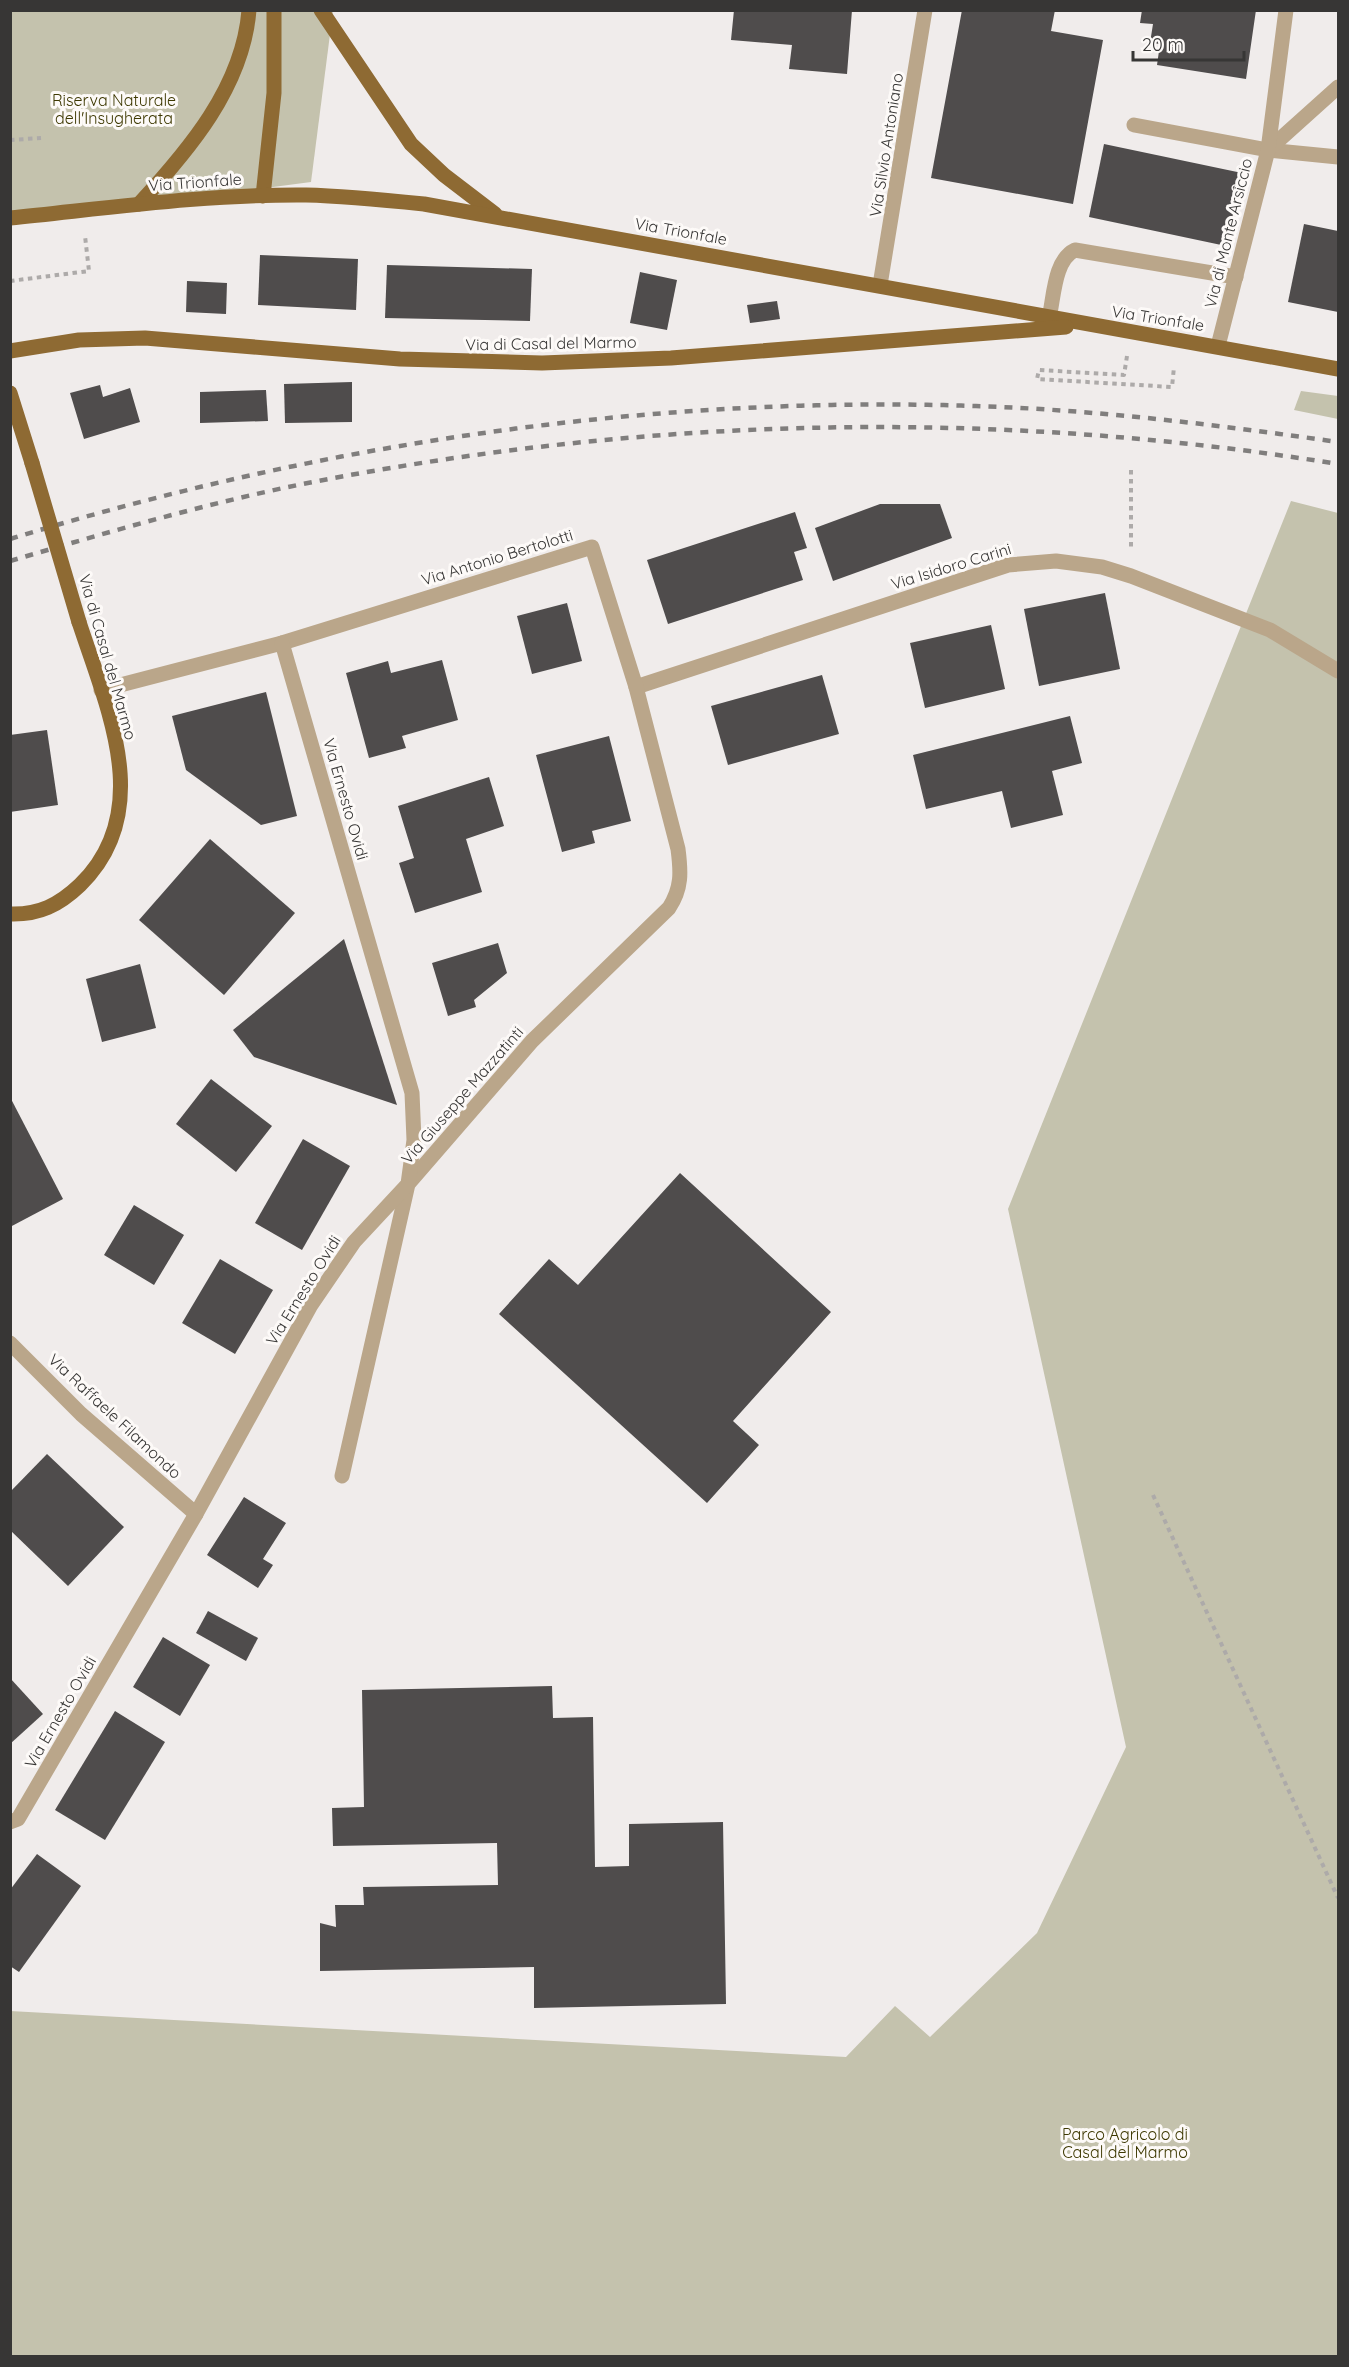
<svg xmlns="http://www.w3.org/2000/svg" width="1349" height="2367" viewBox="0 0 1349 2367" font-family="Quicksand,sans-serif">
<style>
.green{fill:#c4c2ad}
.building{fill:#4f4c4c}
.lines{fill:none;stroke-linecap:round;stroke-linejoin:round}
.path{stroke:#adaaa9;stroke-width:4;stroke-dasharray:4.5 4.5;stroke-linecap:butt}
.minor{stroke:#baa68a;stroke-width:15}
.major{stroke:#8e6a33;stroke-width:15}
.rail{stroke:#807e7d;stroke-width:4.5;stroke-dasharray:8 8;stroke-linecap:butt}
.major-bridge{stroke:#8e6a33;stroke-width:15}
.labels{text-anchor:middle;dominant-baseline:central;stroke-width:6;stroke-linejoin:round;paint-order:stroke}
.park-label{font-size:16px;fill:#3d3801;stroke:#fdfaf8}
.street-label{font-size:16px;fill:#373635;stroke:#fdfaf8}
</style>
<rect width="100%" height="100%" fill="#f0eceb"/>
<g class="green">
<path d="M10 11H333L311 182 11 222Z"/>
<path d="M1301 391 1338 396V419L1294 410Z"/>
<path d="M1291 501 1338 513V2356H11L10 2011 846 2057 895 2006 930 2037 1037 1933 1126 1747 1008 1209Z"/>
</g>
<g class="building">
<path d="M734 10H852L847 74 789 69 792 45 731 40Z"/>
<path d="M962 10H1055L1051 31 1103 40 1073 204 931 178Z"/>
<path d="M1142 10H1256L1246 79 1157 65 1160 44 1150 43 1153 24 1140 23Z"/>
<path d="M1104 144 1242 173 1226 246 1089 217Z"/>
<path d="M1304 224 1338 231V312L1288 302Z"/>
<path d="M260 255 358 259 356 310 258 305Z"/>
<path d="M387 265 532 269 530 321 385 318Z"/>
<path d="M640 272 677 280 667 330 630 323Z"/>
<path d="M187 281 227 283 226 314 186 312Z"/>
<path d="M777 301 780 319 750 323 747 305Z"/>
<path d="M352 382V422L285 423 284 384Z"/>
<path d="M100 385 103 397 130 388 140 422 84 439 70 393Z"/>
<path d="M266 390 268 421 200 423V392Z"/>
<path d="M880 504H940L952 538 833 581 815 528Z"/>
<path d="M795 512 807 548 794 552 803 580 668 624 647 560Z"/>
<path d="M1105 593 1120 669 1039 686 1024 609Z"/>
<path d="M567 603 582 661 532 674 517 616Z"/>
<path d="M991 625 1005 689 925 708 910 643Z"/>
<path d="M442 660 458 720 402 736 406 748 369 758 346 673 388 661 391 673Z"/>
<path d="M822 675 839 734 728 765 711 706Z"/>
<path d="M266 692 297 816 261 825 186 770 172 716Z"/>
<path d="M1070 716 1082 763 1052 771 1063 815 1011 828 1002 791 926 809 913 755Z"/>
<path d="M47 730 58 805 10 812V735Z"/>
<path d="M609 736 631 821 592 831 595 843 562 852 536 755Z"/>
<path d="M489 777 504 826 466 839 482 892 415 913 399 863 414 858 398 806Z"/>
<path d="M210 839 295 913 224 995 139 920Z"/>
<path d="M344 939 397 1105 254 1057 233 1030Z"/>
<path d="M498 943 507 973 474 1000 476 1007 448 1016 432 963Z"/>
<path d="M140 964 156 1028 102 1042 86 979Z"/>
<path d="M211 1079 272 1126 236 1172 176 1124Z"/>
<path d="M10 1097 63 1199 10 1227Z"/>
<path d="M303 1139 350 1166 302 1250 255 1223Z"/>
<path d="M680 1173 831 1312 733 1421 759 1445 707 1503 499 1314 549 1259 578 1285Z"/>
<path d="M134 1205 184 1235 154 1285 104 1255Z"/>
<path d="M220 1259 273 1290 235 1354 182 1323Z"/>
<path d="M47 1454 124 1527 68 1586 10 1530V1492Z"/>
<path d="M244 1497 286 1523 263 1559 273 1565 258 1588 207 1555Z"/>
<path d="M208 1611 258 1638 246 1661 196 1633Z"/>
<path d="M163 1637 210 1665 180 1716 133 1687Z"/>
<path d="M10 1678 43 1714 10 1744Z"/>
<path d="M552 1686 553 1718 593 1717 595 1867 629 1866V1824L723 1822 726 2004 534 2008V1967L320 1971V1923L336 1927 335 1905H364L363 1887 498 1885 497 1843 333 1846 332 1808 364 1807 362 1690Z"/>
<path d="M115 1711 165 1742 105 1840 55 1810Z"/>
<path d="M37 1854 81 1886 19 1972 10 1966V1890Z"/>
</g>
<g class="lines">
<g class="path">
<path d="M10 140 41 138"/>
<path d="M10 281 89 271 85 236"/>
<path d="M1127 356 1124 375 1039 370 1037 379 1172 387 1174 367"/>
<path d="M1131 470V550"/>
<path d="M1153 1495 1338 1898"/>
</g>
<g class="minor">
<path d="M1134 125 1268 150 1338 157"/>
<path d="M1268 150 1338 87"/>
<path d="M880 285 925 10"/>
<path d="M1049 318C1054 297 1054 260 1075 250L1236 277"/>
<path d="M1218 346 1268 150 1286 10"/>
<path d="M636 687 1008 565 1056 561 1102 567 1131 576 1270 630 1338 671"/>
<path d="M101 690 282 643 592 547 636 687 678 849C681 872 682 888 669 908L532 1041 408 1184 342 1476"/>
<path d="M10 1343 81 1414 196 1514"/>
<path d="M10 1822 18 1819 196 1514 311 1305 354 1242 408 1184 414 1140 412 1093 282 643"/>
</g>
<g class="major">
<path d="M321 10 411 144 444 175 495 214"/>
<path d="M263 196 274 93V10"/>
<path d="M139 204C188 151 243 87 249 10"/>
<path d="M10 218C109 208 207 194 306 195 346 196 385 200 424 204L1338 369"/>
<path d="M10 351 79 340 145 338 400 359 542 363 671 358 1066 327"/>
<path d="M10 393 32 463"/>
<path d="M10 914C39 915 59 905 80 885 156 811 107 708 79 622"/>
</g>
<g class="rail">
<path d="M10 539C322 443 650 395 976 406 1098 410 1218 425 1338 442"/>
<path d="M10 561C112 531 214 501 318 481 657 416 997 409 1338 464"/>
</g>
<path class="major-bridge" d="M32 463 79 622"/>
</g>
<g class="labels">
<g class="park-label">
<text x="114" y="100">Riserva Naturale<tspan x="114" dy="18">dell'Insugherata</tspan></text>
<text x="1125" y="2134">Parco Agricolo di<tspan x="1125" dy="18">Casal del Marmo</tspan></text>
</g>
<g class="street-label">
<text transform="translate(886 145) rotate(-81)">Via Silvio Antoniano</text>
<text transform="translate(195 182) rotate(-4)">Via Trionfale</text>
<text transform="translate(681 231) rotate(10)">Via Trionfale</text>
<text transform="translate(1228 233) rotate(-76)">Via di Monte Arsiccio</text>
<text transform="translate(1158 318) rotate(9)">Via Trionfale</text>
<text transform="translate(551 343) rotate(-1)">Via di Casal del Marmo</text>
<text transform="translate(497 557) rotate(-17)">Via Antonio Bertolotti</text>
<text transform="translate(951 566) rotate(-17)">Via Isidoro Carini</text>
<text transform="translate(108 657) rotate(74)">Via di Casal del Marmo</text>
<text transform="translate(346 799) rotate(74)">Via Ernesto Ovidi</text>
<text transform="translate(462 1095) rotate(-49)">Via Giuseppe Mazzatinti</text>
<text transform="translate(303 1290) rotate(-58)">Via Ernesto Ovidi</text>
<text transform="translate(115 1416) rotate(43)">Via Raffaele Filamondo</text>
<text transform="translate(60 1712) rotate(-60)">Via Ernesto Ovidi</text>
</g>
</g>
<rect width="1349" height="2367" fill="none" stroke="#373635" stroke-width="24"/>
<path d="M1133 51v9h111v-9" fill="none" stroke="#373635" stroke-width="3"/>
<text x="1142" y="51" font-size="18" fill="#373635" stroke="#fdfaf8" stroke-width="4.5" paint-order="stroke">20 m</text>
</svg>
